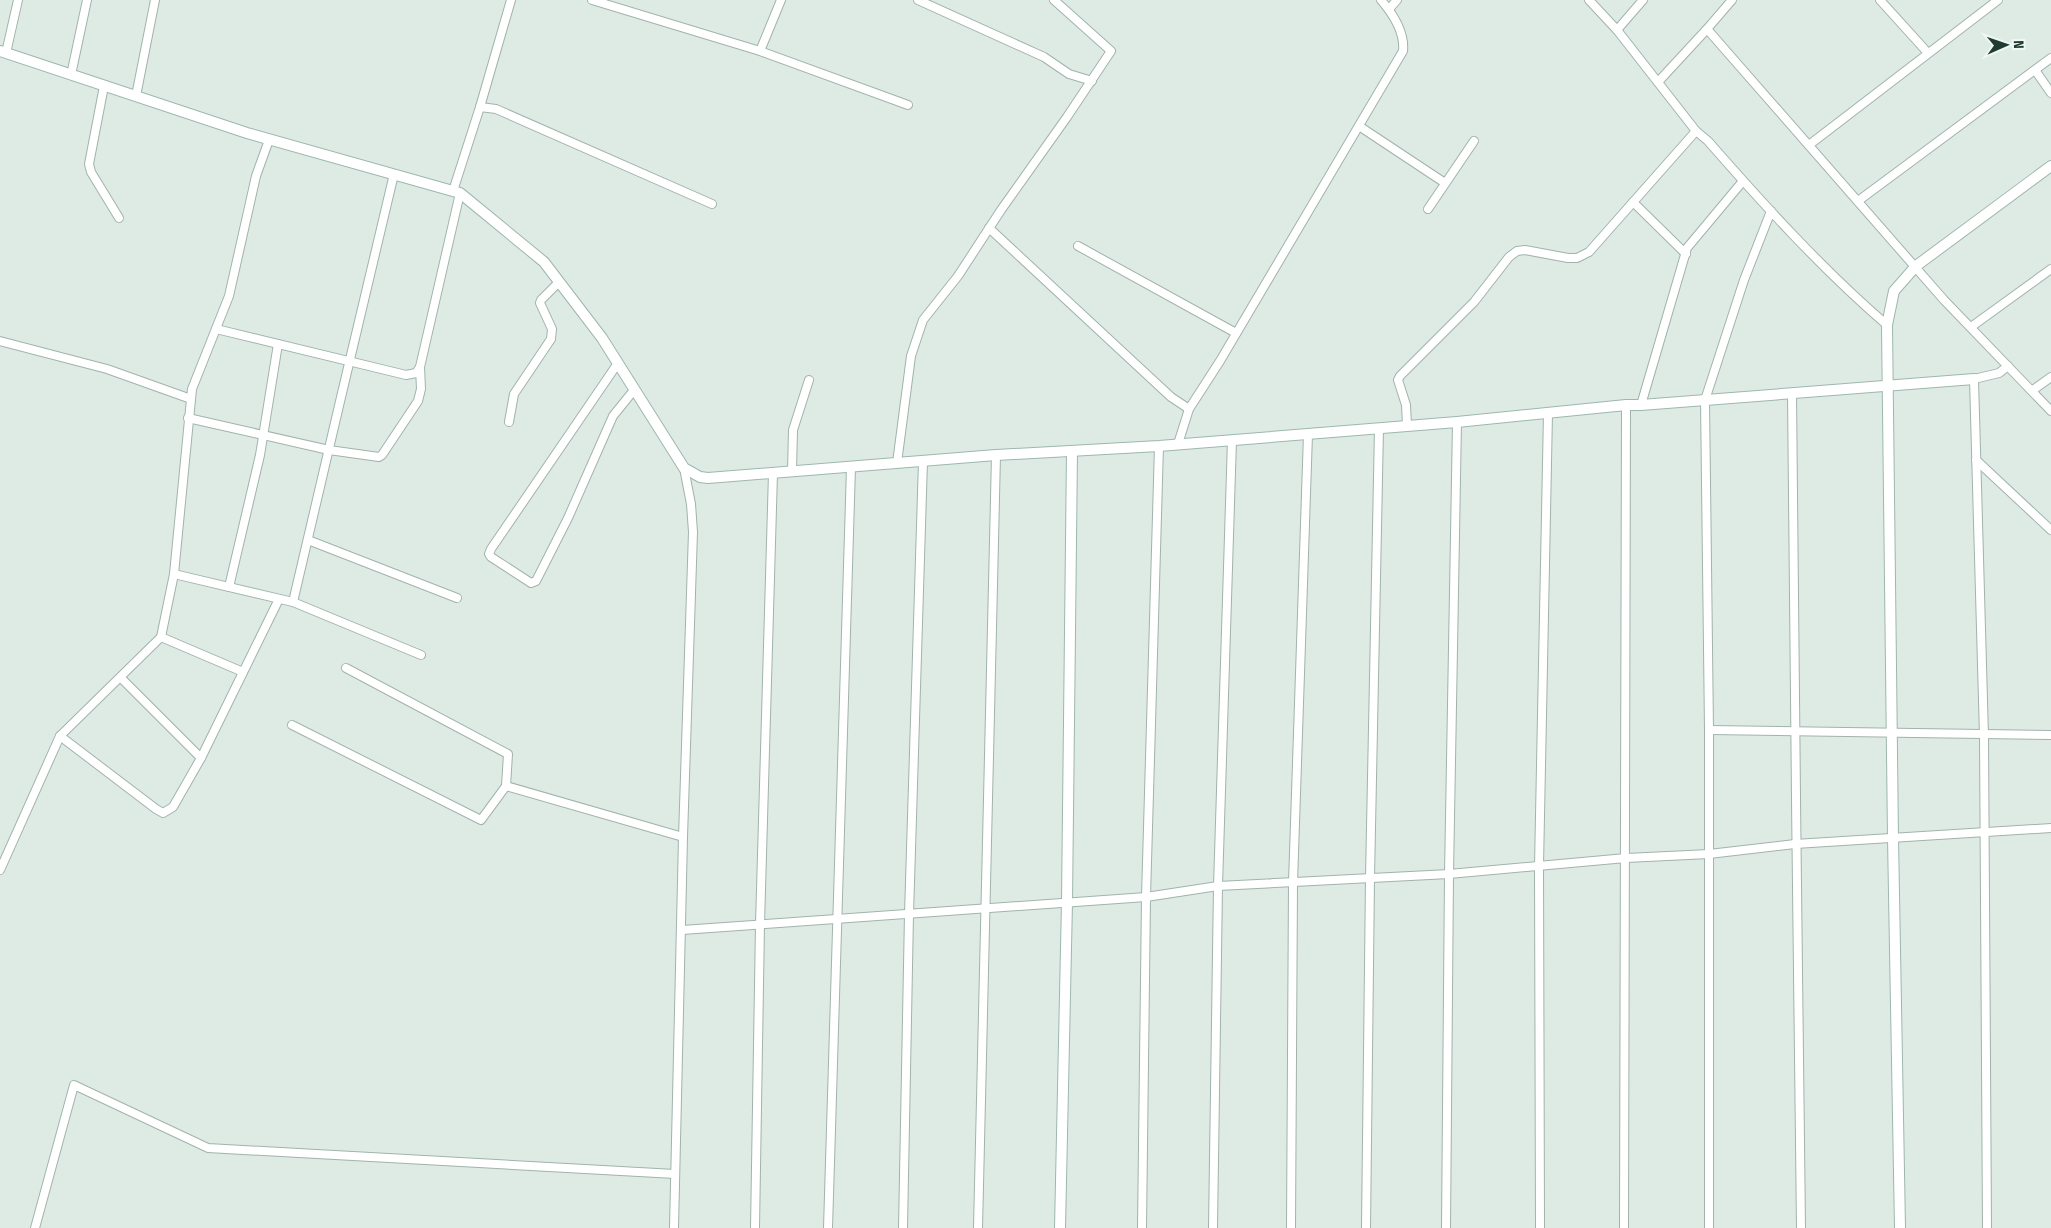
<svg xmlns="http://www.w3.org/2000/svg" width="2051" height="1228" viewBox="0 0 2051 1228" font-family="'Fira Sans Condensed',sans-serif">
<style>
.lines{fill:none;stroke-linecap:round;stroke-linejoin:round}
.street-casing{stroke:#a1b3ac;stroke-width:10}
.secondary-casing{stroke:#9db7ad;stroke-width:12}
.street{stroke:#fff;stroke-width:8}
.secondary{stroke:#fff;stroke-width:10}
</style>
<rect width="100%" height="100%" fill="#deebe5"/>
<g class="lines">
<g class="street-casing">
<g id="street">
<path d="M592 0 760 51 908 105"/>
<path d="M918 0 1044 57 1069 74 1092 81"/>
<path d="M1589 0 1617 30 1696 131 1708 141C1764 205 1823 270 1887 325"/>
<path d="M1732 0 1707 29 1944 300 2051 411"/>
<path d="M1880 0 1928 53"/>
<path d="M1389 9 1397 0"/>
<path d="M1617 30 1643 0"/>
<path d="M760 51 781 0"/>
<path d="M6 53 18 0"/>
<path d="M2035 70 2051 93"/>
<path d="M71 75 87 0"/>
<path d="M1658 82 1707 29"/>
<path d="M104 86 89 164 91 172 119 218"/>
<path d="M136 96 155 0"/>
<path d="M480 107 496 109 712 204"/>
<path d="M1359 126 1445 183"/>
<path d="M1809 145 1998 0"/>
<path d="M453 191 480 107 511 0"/>
<path d="M1858 201 2051 58"/>
<path d="M1633 202 1686 254"/>
<path d="M1428 209 1474 141"/>
<path d="M989 228 1171 397 1189 409"/>
<path d="M1078 246 1236 333"/>
<path d="M1971 327 2051 269"/>
<path d="M216 329 406 375 416 373 420 367 460 193"/>
<path d="M0 341 107 369 191 399"/>
<path d="M618 363 491 549 489 554 491 557 531 583 536 581 568 518 613 416 634 390"/>
<path d="M2033 390 2051 377"/>
<path d="M1792 393C1795 671 1797 950 1801 1228"/>
<path d="M1641 405 1687 248 1743 181"/>
<path d="M188 418 329 450 379 457 382 455 418 401 421 389 420 367"/>
<path d="M509 422 514 394 551 339 552 329 540 303 541 300 559 282"/>
<path d="M1407 425 1406 405 1398 380 1400 376 1474 302 1509 257 1517 251 1525 250 1568 258H1577L1589 252 1696 131"/>
<path d="M1178 444 1189 409 1220 361 1403 51C1405 32 1393 14 1381 0"/>
<path d="M1976 460 2051 530"/>
<path d="M897 463 911 356 923 320 958 276 1001 210 1067 117 1111 51 1054 0"/>
<path d="M792 471 793 430 809 380"/>
<path d="M308 540 457 598"/>
<path d="M174 574 293 602 421 655"/>
<path d="M229 587 260 455 278 344"/>
<path d="M293 602C327 459 359 317 394 174"/>
<path d="M161 637 243 672"/>
<path d="M346 668 508 754 506 786"/>
<path d="M121 678 201 758"/>
<path d="M292 725 481 820 506 786 683 837"/>
<path d="M1709 730 2051 735"/>
<path d="M60 736 156 809 163 813 173 807 201 758 279 599"/>
<path d="M0 870 60 736 161 637 174 574 192 389 229 296 256 176 269 140"/>
<path d="M682 930 1146 897 1218 886 1449 874 1626 858 1709 854 1795 844 2051 828"/>
<path d="M35 1228 74 1085 208 1148 675 1174"/>
<path d="M674 1228 683 837 693 532 691 504 684 468"/>
<path d="M755 1228 760 924 773 473"/>
<path d="M828 1228 851 467"/>
<path d="M903 1228 909 914 923 461"/>
<path d="M978 1228 996 455"/>
<path d="M1142 1228 1146 897 1159 446"/>
<path d="M1213 1228 1218 886 1232 440"/>
<path d="M1291 1228 1293 883 1308 434"/>
<path d="M1366 1228 1370 878 1379 428"/>
<path d="M1446 1228 1449 874 1457 422"/>
<path d="M1540 1228 1539 866 1548 413"/>
<path d="M1624 1228 1626 405"/>
<path d="M1709 1228V730L1705 400 1744 280 1771 211"/>
<path d="M1987 1228 1984 736 1974 379 1999 373 2008 366"/>
</g>
</g>
<g class="secondary-casing">
<g id="secondary">
<path d="M0 51 247 133 460 193 544 262 602 338 684 468 700 477 708 478 996 455 1159 446 1457 422 1626 405H1641L1974 379"/>
<path d="M1060 1228 1067 902 1072 451"/>
<path d="M1900 1228 1893 838 1887 325 1894 291 1916 266 2051 166"/>
</g>
</g>
<use href="#street" class="street"/>
<use href="#secondary" class="secondary"/>
</g>
<g transform="translate(2006 45) rotate(88)" stroke="#eff7f3" stroke-width="4" paint-order="stroke">
<path d="M0-4L9 19L0 12L-9 19Z" fill="#1f3b33"/>
<text y="-8" font-size="14" font-weight="bold" text-anchor="middle" fill="#1f3b33">N</text>
</g>
</svg>
